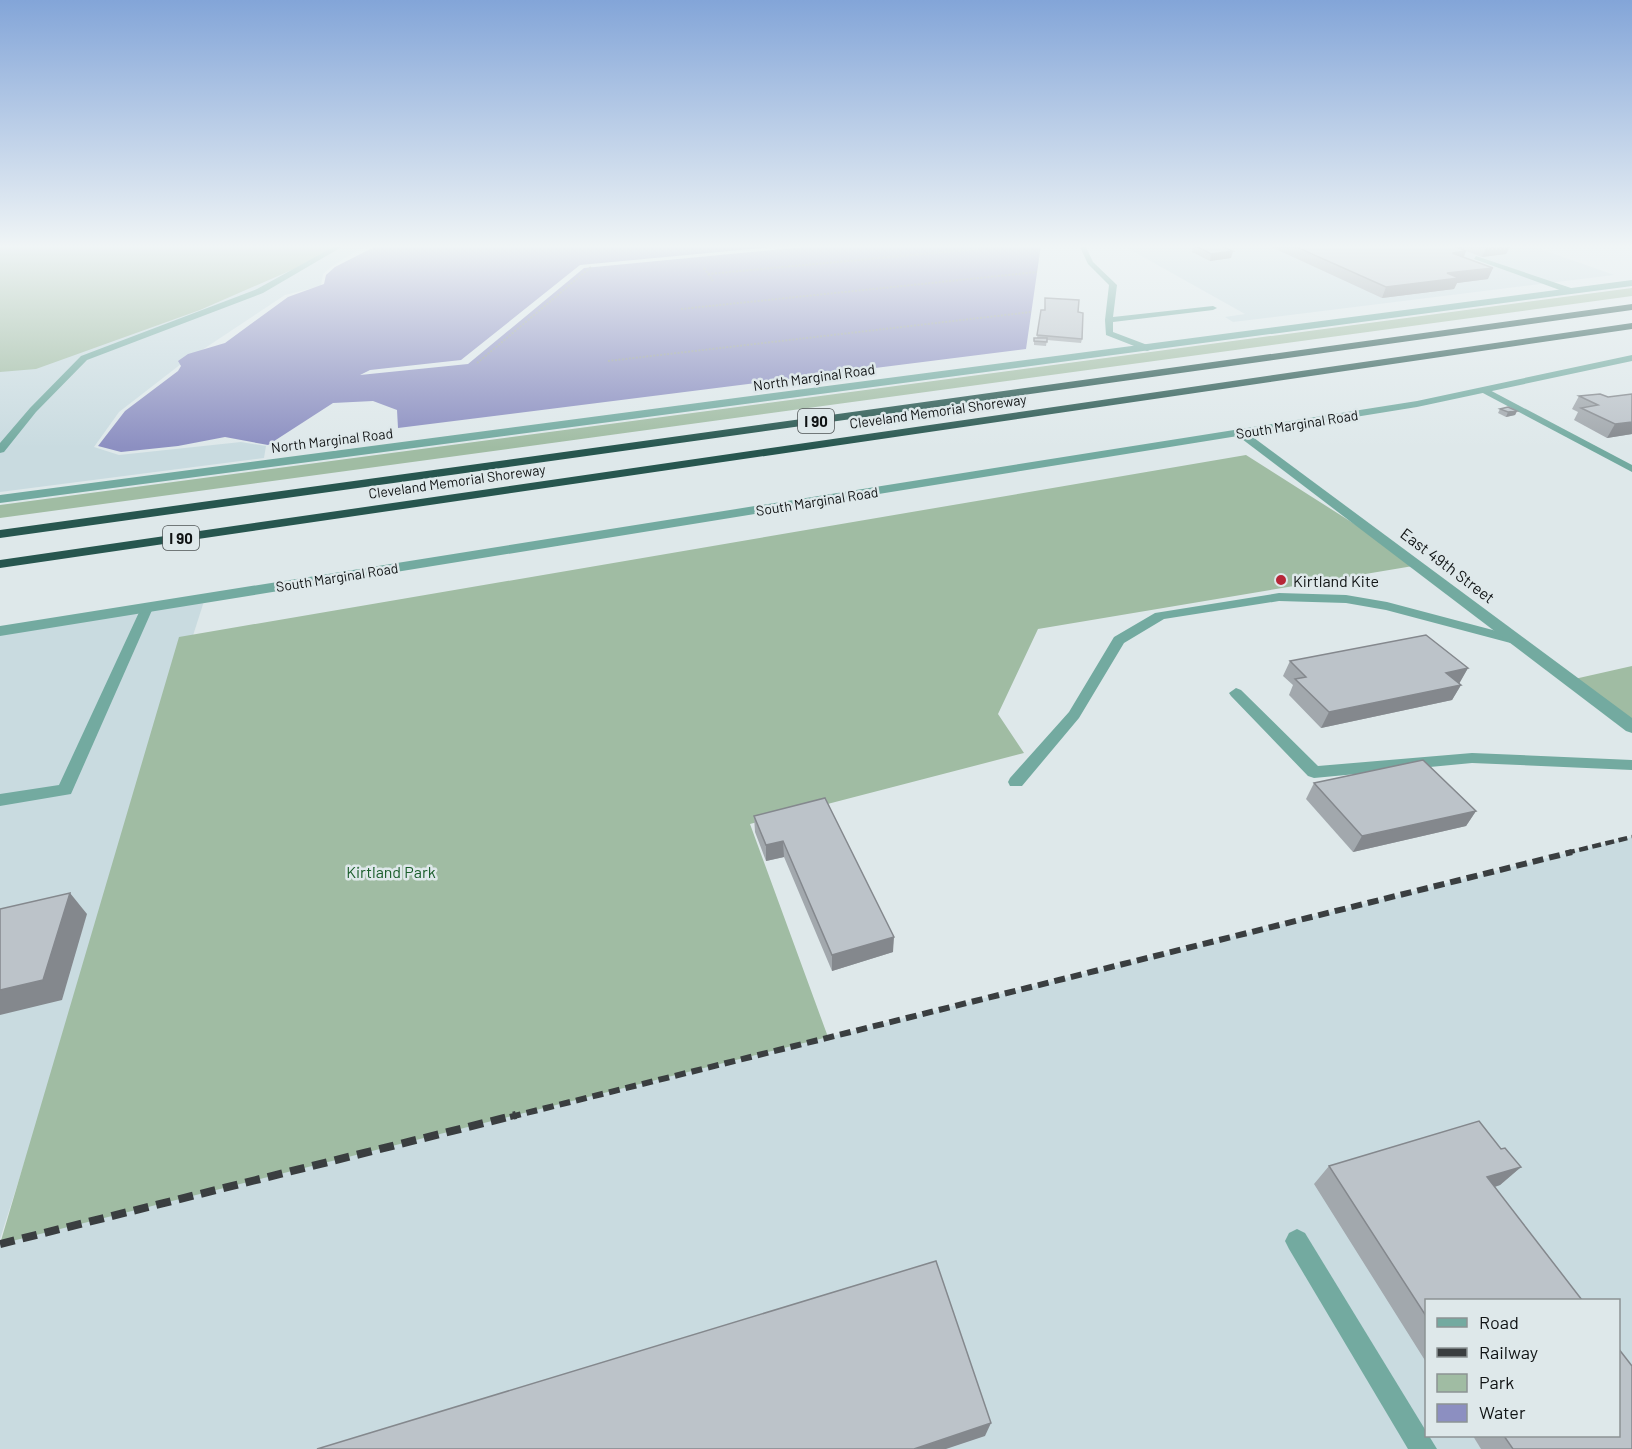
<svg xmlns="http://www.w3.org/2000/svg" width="1632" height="1449" viewBox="0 0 1632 1449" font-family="Barlow,sans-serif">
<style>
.built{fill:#c9dbe0;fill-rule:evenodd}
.green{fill:#a0bca3}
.water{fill:#8c8fc1}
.pier{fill:#dee8ea}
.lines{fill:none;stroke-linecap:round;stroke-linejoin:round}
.path{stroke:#949b9d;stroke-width:2;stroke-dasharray:2 1.5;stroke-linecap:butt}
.service{fill:#73aaa0;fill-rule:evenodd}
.minor{fill:#73aaa0;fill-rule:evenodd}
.tertiary{fill:#73aaa0;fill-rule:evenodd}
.motorway{fill:#27564f;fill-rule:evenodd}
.rail-far2{stroke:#3a3e40;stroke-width:4.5;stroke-dasharray:9 4.5;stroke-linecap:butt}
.rail-far1{stroke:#3a3e40;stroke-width:6;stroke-dasharray:11 6;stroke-linecap:butt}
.rail{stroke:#3a3e40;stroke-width:8;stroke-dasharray:15 8;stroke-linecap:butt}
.wall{fill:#a2a8ad}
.shaded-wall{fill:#84888d}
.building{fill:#bcc3c9;stroke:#84888d;stroke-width:1.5}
.poi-dot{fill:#b72637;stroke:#dee8ea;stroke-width:2}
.labels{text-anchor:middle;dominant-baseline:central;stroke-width:5;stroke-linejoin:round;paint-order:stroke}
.far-street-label{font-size:14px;fill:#101314;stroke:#dee8ea}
.shield{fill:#dee8ea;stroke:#4e5354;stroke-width:1.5}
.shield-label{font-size:15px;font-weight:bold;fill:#101314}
.street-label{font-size:16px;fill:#101314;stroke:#dee8ea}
.poi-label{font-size:16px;fill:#101314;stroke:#dee8ea;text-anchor:start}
.park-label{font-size:16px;fill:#1a5d2b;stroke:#dee8ea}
</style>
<rect width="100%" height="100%" fill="#dee8ea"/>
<g class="built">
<path d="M0 245H366L331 267 323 274 321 286 285 295 181 364 119 412 94 447 119 455 241 442 266 446 264 458 0 492Z"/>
<path d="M1122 245H1529L1614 275 1233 322 1225 317 1245 314Z"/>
<path d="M205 598 0 1239V631Z"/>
<path d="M1632 837V1449H0V1243ZM1426 1300H1618V1436H1426Z"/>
</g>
<g class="green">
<path d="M0 245H334L331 250 294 269 200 310 36 369 0 372Z"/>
<path d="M1632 288V296L0 518V505Z"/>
<path d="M1246 455 1419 565 1038 629 998 714 1024 753 750 824 828 1037 0 1244 179 637Z"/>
<path d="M1632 666V727L1570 680Z"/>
</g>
<path class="water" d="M378 245H1041L1026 349 398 428 397 410 373 401 333 403 268 445 225 437 178 446 121 452 98 446 125 411 178 371 181 366 178 361 188 354 225 343 288 297 324 284 326 275 335 267Z"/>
<path class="pier" d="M794 245H824L584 268 468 364 360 375 370 370 461 360 580 265Z"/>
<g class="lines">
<g class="path">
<path d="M704 268 713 281"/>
<path d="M708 274 1020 245"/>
<path d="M681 309 1037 272"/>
<path d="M608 361 1031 312"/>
<path d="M477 363 591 267"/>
</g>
<g class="service">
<path d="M337 245H345L263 293 87 360 36 412 4 452 0 453V443L30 408 81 356 257 289Z"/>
<path d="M1079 245H1085L1093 262 1117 285 1113 317 1213 306 1217 308 1213 310 1113 322V332L1150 346V350L1147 351 1106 335 1105 320 1109 285 1088 264Z"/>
<path d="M1476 256 1574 289 1575 291 1568 293 1474 259Z"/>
<path d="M1484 387 1632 465V472L1481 392 1479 390Z"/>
<path d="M1279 593 1346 595 1387 602 1523 638 1525 641 1518 645 1386 610 1346 603 1279 601 1164 619 1124 643 1079 718 1022 786H1010L1008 782 1010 778 1069 712 1114 637 1155 613Z"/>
<path d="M147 604 153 608 71 794 0 806V794L59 785 141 608Z"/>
<path d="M1236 688 1241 690 1318 766 1472 753 1632 760V770L1472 763 1314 778 1308 776 1231 696 1229 693Z"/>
<path d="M1297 1229 1305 1233 1437 1449H1408L1289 1249 1285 1241 1289 1233Z"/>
</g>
<g class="minor">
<path d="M1632 280V286L0 503V495Z"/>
<path d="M1242 429 1632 718V733L1626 731 1238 436 1236 433Z"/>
</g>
<path class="tertiary" d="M1632 355V361L1417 407 0 636V626L1328 415 1417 401Z"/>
<g class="motorway">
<path d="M1632 304V310L0 538V530Z"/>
<path d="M1632 323V329L0 568V560Z"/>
</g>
<path class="rail-far2" d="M1566 853 1632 837"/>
<path class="rail-far1" d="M510 1117 1572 852"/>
<path class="rail" d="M0 1244 516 1115"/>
</g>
<g class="wall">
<path d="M1194 245 1231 258 1210 261 1192 252Z"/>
<path d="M1267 245H1511L1506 254 1482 257 1466 251 1464 257 1488 279 1457 283 1454 289 1382 298Z"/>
<path d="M1041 310 1078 312 1082 339 1081 343 1047 340 1046 346 1034 345V338H1037Z"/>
<path d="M1600 394 1632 434 1607 438 1574 420 1578 412 1572 409 1579 396Z"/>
<path d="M1500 409 1517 411 1515 415 1506 417 1498 413Z"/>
<path d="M1290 661 1468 668 1459 683 1461 685 1452 700 1321 728 1289 695 1293 685 1283 676Z"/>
<path d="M1314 783 1476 811 1466 826 1353 852 1306 799Z"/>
<path d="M825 798 893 952 832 971 784 857 766 861 755 832 754 816Z"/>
<path d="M1501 1149 1521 1167 1500 1185 1495 1187 1426 1300V1362L1314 1184 1329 1166Z"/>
<path d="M1473 1436H1618L1632 1449H1481Z"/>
</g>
<g class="shaded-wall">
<path d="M1442 245H1463L1461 250Z"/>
<path d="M1487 245H1511L1506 254 1482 257Z"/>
<path d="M1233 251 1231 258 1210 261 1211 254Z"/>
<path d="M1466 251 1462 261 1452 253Z"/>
<path d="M1493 268 1488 279 1457 283 1454 289 1382 298 1386 287 1447 273Z"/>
<path d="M1517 411 1515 415 1506 417 1508 412Z"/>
<path d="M1632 422V434L1607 438 1615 424Z"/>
<path d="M1468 668 1459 684 1446 673Z"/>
<path d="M1461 685 1452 700 1321 728 1329 712Z"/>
<path d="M1476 811 1466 826 1353 852 1362 836Z"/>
<path d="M783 841 784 857 766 861V845Z"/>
<path d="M70 893 87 914 62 1000 0 1015V990Z"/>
<path d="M894 937 893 952 832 971V955Z"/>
<path d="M1521 1167 1500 1185 1468 1195 1487 1177Z"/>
<path d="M991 1423 985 1436 946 1449H914Z"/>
</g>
<g class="building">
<path d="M1194 245H1219L1233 251 1211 254Z"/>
<path d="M1292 245H1450L1466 251 1452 253 1493 268 1447 273 1459 278 1386 287Z"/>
<path d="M1480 245H1504L1486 247Z"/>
<path d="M1045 298 1079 300 1078 312 1083 313 1082 339 1037 335 1041 310H1045Z"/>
<path d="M1034 338H1047V342L1034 341Z"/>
<path d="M1600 394 1608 397 1632 394V422L1615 424 1581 408 1598 405 1579 396Z"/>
<path d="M1508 407 1517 411 1508 412 1500 409Z"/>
<path d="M1426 635 1468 668 1446 673 1461 685 1329 712 1295 679 1306 677 1290 661Z"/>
<path d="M1423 760 1476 811 1362 836 1314 783Z"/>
<path d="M825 798 894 937 832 955 783 841 766 845 754 816Z"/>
<path d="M70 893 43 980 0 990V909Z"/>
<path d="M1479 1121 1501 1149 1505 1148 1521 1167 1487 1177 1582 1300H1426V1316L1329 1166Z"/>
<path d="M936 1261 991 1423 914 1449H317Z"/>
<path d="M1618 1348 1632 1366V1449H1513L1504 1436H1618Z"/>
</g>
<linearGradient id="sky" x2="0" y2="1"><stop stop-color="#83a5d8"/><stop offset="0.55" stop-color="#f0f5f6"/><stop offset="1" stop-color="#f0f5f6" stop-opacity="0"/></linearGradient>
<rect width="1632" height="448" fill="url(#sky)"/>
<circle class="poi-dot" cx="1281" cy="580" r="6"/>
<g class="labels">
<g class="far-street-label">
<text transform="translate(814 377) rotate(-8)">North Marginal Road</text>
<text transform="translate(938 411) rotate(-8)">Cleveland Memorial Shoreway</text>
<text transform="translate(1297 424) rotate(-9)">South Marginal Road</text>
<text transform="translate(332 440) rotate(-7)">North Marginal Road</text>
<text transform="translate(457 481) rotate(-8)">Cleveland Memorial Shoreway</text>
<text transform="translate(817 501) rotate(-9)">South Marginal Road</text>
<text transform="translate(337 577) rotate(-9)">South Marginal Road</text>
</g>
<g class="shield">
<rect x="798" y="409" width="36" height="24" rx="4.5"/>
<rect x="163" y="526" width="36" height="24" rx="4.5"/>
</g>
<g class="shield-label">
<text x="816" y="421">I 90</text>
<text x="181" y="538">I 90</text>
</g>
<g class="street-label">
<text transform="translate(1448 565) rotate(37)">East 49th Street</text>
</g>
<g class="poi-label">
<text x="1293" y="580">Kirtland Kite</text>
</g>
<g class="park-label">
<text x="391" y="871">Kirtland Park</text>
</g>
</g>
<rect x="1425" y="1299" width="195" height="138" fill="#dee8ea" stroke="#8c9394" stroke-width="1.5"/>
<rect x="1437" y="1318" width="30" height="9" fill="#73aaa0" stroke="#8c9394" stroke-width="1.5"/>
<text x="1479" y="1329" font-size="18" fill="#101314">Road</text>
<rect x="1437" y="1348" width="30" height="9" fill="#3a3e40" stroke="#8c9394" stroke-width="1.5"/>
<text x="1479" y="1359" font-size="18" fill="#101314">Railway</text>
<rect x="1437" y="1374" width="30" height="18" fill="#a0bca3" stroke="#8c9394" stroke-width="1.5"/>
<text x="1479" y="1389" font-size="18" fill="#101314">Park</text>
<rect x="1437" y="1404" width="30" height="18" fill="#8c8fc1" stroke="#8c9394" stroke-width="1.5"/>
<text x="1479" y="1419" font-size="18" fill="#101314">Water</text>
</svg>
